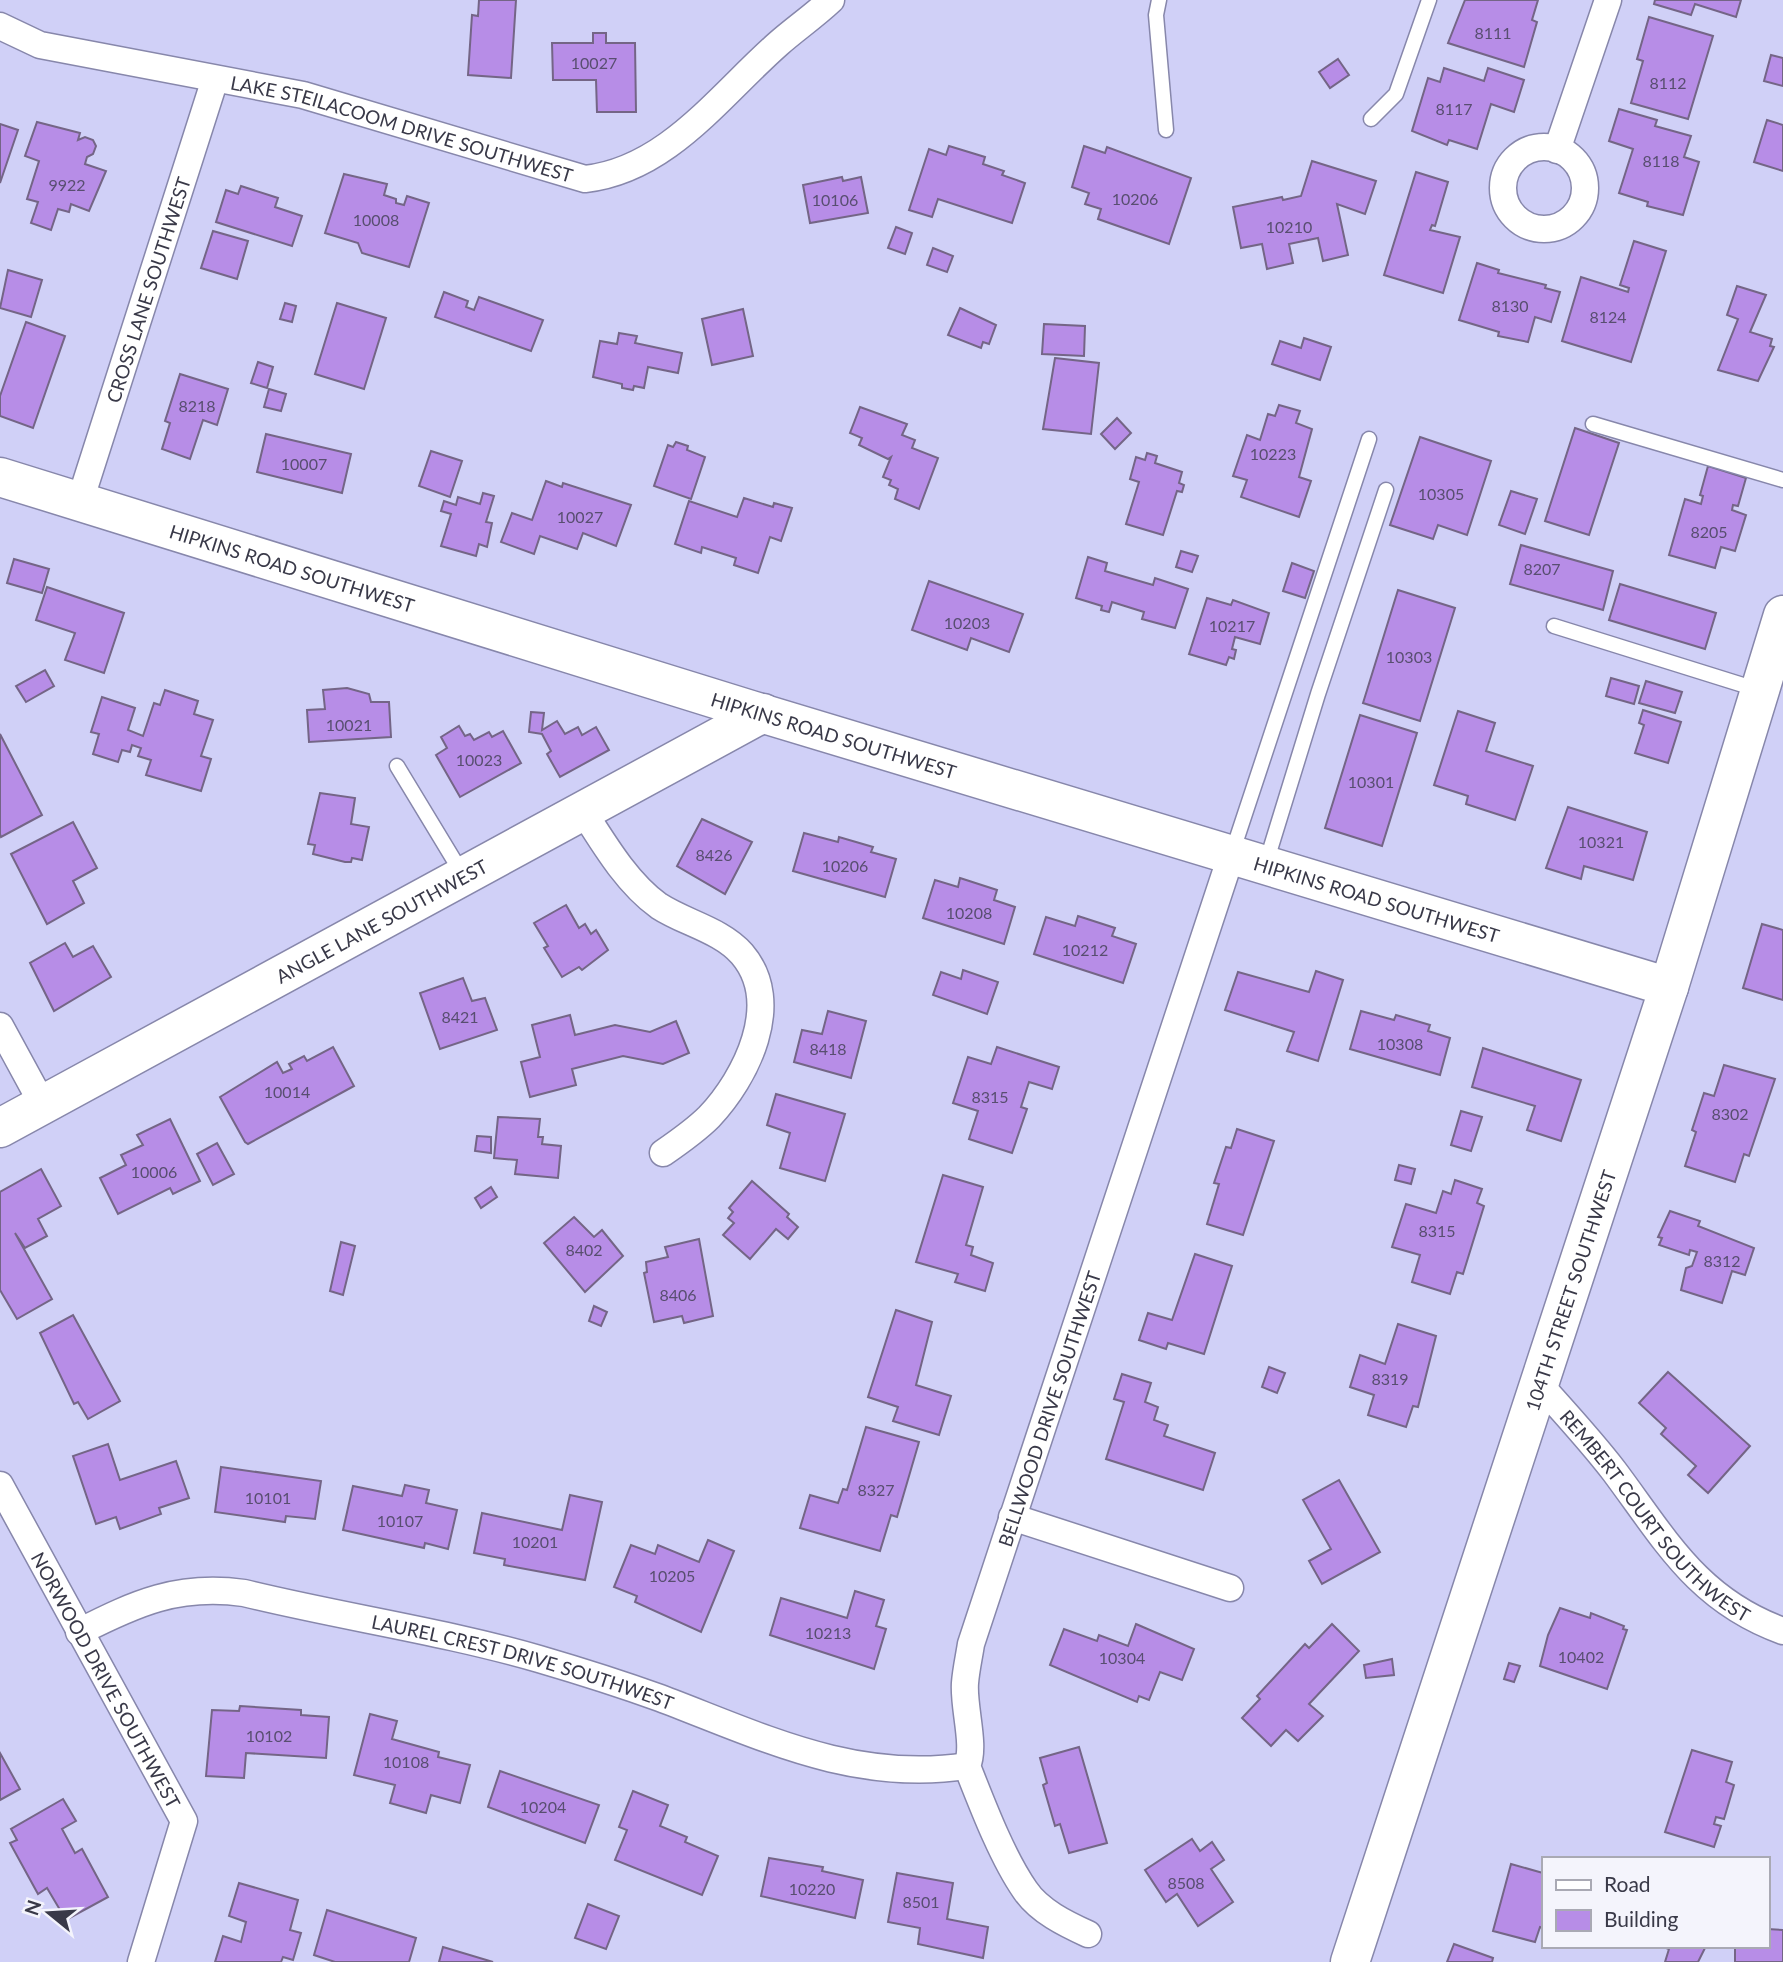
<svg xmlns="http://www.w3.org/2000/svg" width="1783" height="1962" viewBox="0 0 1783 1962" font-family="Lato,sans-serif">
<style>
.building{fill:#b78de7;stroke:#746586;stroke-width:2}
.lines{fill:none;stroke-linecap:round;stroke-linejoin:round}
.lane-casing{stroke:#8787ab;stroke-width:17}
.street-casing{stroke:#8787ab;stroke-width:29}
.secondary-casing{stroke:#8787ab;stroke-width:41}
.lane{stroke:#fff;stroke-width:14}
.street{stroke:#fff;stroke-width:26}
.secondary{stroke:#fff;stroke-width:38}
.labels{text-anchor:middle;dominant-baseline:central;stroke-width:7;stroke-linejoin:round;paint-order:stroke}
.number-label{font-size:16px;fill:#584e70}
.street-label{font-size:19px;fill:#393948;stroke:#f4f4fc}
</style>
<rect width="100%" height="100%" fill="#d0d0f7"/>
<g class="building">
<path d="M479 0H516L511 78 468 75 472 15 478 16Z"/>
<path d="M1465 0H1538L1532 20 1537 22 1524 67 1448 43Z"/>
<path d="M1655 0H1741L1736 17 1695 4 1691 15 1654 4Z"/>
<path d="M1649 17 1713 36 1688 119 1631 103 1643 61 1637 59Z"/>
<path d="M593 33H606V43H635L636 112H597L596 80H553L552 43H593Z"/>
<path d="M1771 55 1783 58V86L1764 81Z"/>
<path d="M1338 59 1349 75 1330 88 1319 72Z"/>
<path d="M1444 68 1484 81 1488 68 1524 80 1514 112 1491 104 1477 149 1449 140 1447 145 1412 131 1428 78 1440 82Z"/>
<path d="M1619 109 1657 120 1655 126 1691 136 1684 157 1699 162 1683 215 1647 206 1648 202 1619 193 1633 149 1609 141Z"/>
<path d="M1767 120 1783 125V171L1754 162Z"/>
<path d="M37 122 80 133 78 140 85 137 93 140 96 146 93 154 87 157 85 164 106 171 89 211 71 204 69 212 58 209 51 230 31 223 38 202 27 199 39 161 25 156Z"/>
<path d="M0 124 18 130 0 183Z"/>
<path d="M949 146 985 157 983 164 1004 171 1002 175 1025 183 1012 223 938 199 932 217 909 210 929 149 946 155Z"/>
<path d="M1084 146 1105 153 1107 147 1191 178 1169 244 1098 219 1101 209 1085 204 1089 193 1072 187Z"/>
<path d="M1312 161 1376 181 1365 214 1337 204 1348 255 1323 261 1318 238 1289 244 1293 263 1267 269 1262 244 1241 248 1233 207 1282 197 1283 200 1301 196Z"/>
<path d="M1416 172 1448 182 1435 226 1432 225 1430 230 1460 237 1443 293 1384 275Z"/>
<path d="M344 174 387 184 384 195 396 199V203L404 205 407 196 429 203 409 267 362 253 358 243 325 233Z"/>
<path d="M842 177 843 181 861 177 868 213 810 223 803 185Z"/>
<path d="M241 186 278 198 275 207 302 216 292 246 216 222 226 190 238 194Z"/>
<path d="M896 227 912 233 905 254 888 248Z"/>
<path d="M213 231 248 241 237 279 201 268Z"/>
<path d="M1634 241 1666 251 1631 362 1562 341 1581 277 1628 292 1629 288 1620 285Z"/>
<path d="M933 248 953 256 947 272 927 265Z"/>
<path d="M1477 263 1499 270 1498 273 1546 285 1545 288 1560 292 1551 322 1535 317 1528 342 1498 336 1499 332 1459 320Z"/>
<path d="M8 270 42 280 31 317 0 308Z"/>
<path d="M1737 286 1766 295 1750 332 1772 339 1770 346 1774 347 1758 381 1718 370 1738 319 1727 315Z"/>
<path d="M444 292 468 301 466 307 474 310 479 297 543 320 531 351 435 317Z"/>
<path d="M285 303 296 306 292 322 280 319Z"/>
<path d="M337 303 386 318 364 389 315 374Z"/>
<path d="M960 308 996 325 989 344 983 342 981 348 948 335Z"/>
<path d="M743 309 753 356 712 365 702 319Z"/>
<path d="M26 322 65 336 33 428 0 416V396Z"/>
<path d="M1044 324 1085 326 1084 356 1042 354Z"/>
<path d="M619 333 637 336 635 343 682 353 678 373 648 367 644 388 634 386 633 390 622 388V384L593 377 600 341 617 344Z"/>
<path d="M1304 338 1331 347 1320 380 1272 364 1280 341 1301 348Z"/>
<path d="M1055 358 1099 363 1091 434 1043 429Z"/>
<path d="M258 362 273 367 267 388 251 383Z"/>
<path d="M180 374 228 389 217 425 203 420 190 459 162 449 170 423 165 421Z"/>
<path d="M269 389 286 394 281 411 264 407Z"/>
<path d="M1279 405 1300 411 1296 423 1312 429 1299 477 1311 481 1299 517 1241 497 1247 480 1233 476 1247 435 1260 440 1268 414 1275 416Z"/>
<path d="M860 407 907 424 902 435 915 440 912 448 938 458 919 509 895 499 898 489 889 485 891 480 883 477 891 457 888 459 859 445 862 438 850 433Z"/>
<path d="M1117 418 1131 433 1115 449 1101 434Z"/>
<path d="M1575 428 1619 443 1589 535 1545 521Z"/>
<path d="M266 434 351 454 342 493 257 472Z"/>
<path d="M1420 437 1491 461 1467 535 1438 525 1433 539 1390 525Z"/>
<path d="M676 442 688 446 687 450 705 457 691 499 654 486 668 445 673 447Z"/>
<path d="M431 451 462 461 450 497 419 486Z"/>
<path d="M1147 453 1157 456 1155 463 1182 472 1179 483 1184 485 1182 492 1177 491 1163 535 1126 524 1139 482 1130 479 1136 457 1145 460Z"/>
<path d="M1708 466 1746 478 1738 506 1733 505 1732 510 1746 515 1735 551 1721 547 1715 568 1669 555 1685 499 1701 504 1703 496 1700 495Z"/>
<path d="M546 481 562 487 563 483 631 505 616 546 583 533 577 549 540 536 534 554 501 542 512 513 532 520Z"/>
<path d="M1511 491 1537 499 1525 534 1499 525Z"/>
<path d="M483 493 494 496 486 522 492 523 487 547 479 544 476 556 441 546 451 514 441 511 444 501 456 505 458 497 480 504Z"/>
<path d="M744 498 773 507 774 503 792 508 781 541 770 537 758 573 734 565 736 558 702 547 701 553 675 544 689 501 737 517Z"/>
<path d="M1521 545 1613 571 1603 610 1510 584Z"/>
<path d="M1181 551 1198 556 1192 572 1176 567Z"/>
<path d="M1088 557 1107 563 1105 571 1153 585 1155 578 1188 589 1175 628 1142 619 1144 612 1112 602 1109 612 1101 610 1102 606 1076 598Z"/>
<path d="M14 559 49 569 42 593 7 583Z"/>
<path d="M1292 563 1314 571 1305 598 1283 591Z"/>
<path d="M929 581 1023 614 1009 652 971 638 967 650 912 630Z"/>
<path d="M1620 584 1716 613 1705 649 1609 620Z"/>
<path d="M47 587 124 613 104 673 65 660 75 633 36 620Z"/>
<path d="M1398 590 1455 608 1420 721 1363 703Z"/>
<path d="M1207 598 1231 605 1233 600 1269 613 1260 644 1235 637 1232 649 1236 650 1234 659 1229 657 1226 665 1189 654Z"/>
<path d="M45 670 54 686 26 702 16 686Z"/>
<path d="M1611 678 1639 686 1634 704 1606 696Z"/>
<path d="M1646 681 1682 692 1675 713 1639 703Z"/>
<path d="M347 688 369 694 371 702H389L391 737 309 742 307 710 325 709 323 690Z"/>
<path d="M165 690 198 701 194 714 213 720 201 756 211 759 201 791 146 775 151 760 138 756 141 748 132 745 130 752 122 750 118 762 93 754 99 734 91 732 102 697 135 708 128 730 143 736 154 703 160 705Z"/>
<path d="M1643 710 1681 722 1668 763 1635 753 1644 725 1639 723Z"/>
<path d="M1458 711 1495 723 1486 751 1533 766 1515 820 1466 804 1468 796 1434 785Z"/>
<path d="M531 712 544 713 542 730 557 721 565 734 578 727 582 735 596 727 609 750 560 777 547 754 551 751 542 734 529 732Z"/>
<path d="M1360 715 1417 733 1382 846 1325 828Z"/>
<path d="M459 726 465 736 470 734 474 740 489 732 492 737 503 731 521 763 460 797 436 755 447 748 441 737Z"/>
<path d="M0 734 42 815 1 837 0 834Z"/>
<path d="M320 793 355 798 351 824 369 827 362 860 352 858 351 862H345L313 854 315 845 308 844Z"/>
<path d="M1568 807 1647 832 1633 880 1584 866 1581 879 1546 868Z"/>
<path d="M702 819 752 842 725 894 677 866Z"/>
<path d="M73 822 97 868 73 881 84 903 47 924 11 854Z"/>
<path d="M804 833 838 842 839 837 873 847 871 852 896 859 885 897 793 871Z"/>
<path d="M960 878 997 890 994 900 1015 907 1004 944 923 918 935 880 958 887Z"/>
<path d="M566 905 579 928 585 924 591 934 596 930 608 950 582 970 579 967 562 977 544 948 548 946 534 923Z"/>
<path d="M1078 916 1115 928 1112 936 1136 944 1123 983 1034 954 1046 917 1075 926Z"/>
<path d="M1762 924 1783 930V1000L1743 988Z"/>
<path d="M65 943 73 957 93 946 111 977 54 1011 30 963Z"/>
<path d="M963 970 998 982 987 1014 933 995 941 972 961 979Z"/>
<path d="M1316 971 1343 980 1318 1061 1287 1051 1294 1032 1225 1010 1238 972 1309 992Z"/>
<path d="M463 978 472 1001 485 998 497 1030 440 1049 420 993Z"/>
<path d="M828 1011 866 1021 851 1078 794 1062 802 1030 822 1034Z"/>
<path d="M1361 1011 1394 1020 1396 1015 1430 1025 1428 1031 1450 1038 1440 1075 1350 1049Z"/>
<path d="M570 1015 575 1035 615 1025 650 1032 676 1021 689 1053 663 1064 623 1056 572 1069 576 1085 530 1097 521 1062 540 1057 532 1025Z"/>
<path d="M333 1047 354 1086 248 1144 245 1142 220 1097 277 1062 283 1073 292 1069 289 1064 304 1056 307 1061Z"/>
<path d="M997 1047 1059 1067 1052 1089 1029 1082 1021 1107 1027 1109 1012 1153 969 1139 978 1111 953 1103 968 1057 991 1064Z"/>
<path d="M1483 1048 1581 1080 1561 1141 1527 1130 1535 1106 1472 1087Z"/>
<path d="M1724 1065 1775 1079 1749 1156 1744 1154 1735 1182 1685 1166 1696 1132 1692 1130 1704 1093 1714 1096Z"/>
<path d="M776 1094 845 1114 825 1181 780 1168 790 1133 767 1125Z"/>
<path d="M1461 1111 1482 1117 1471 1151 1451 1145Z"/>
<path d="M498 1117 540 1119 538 1137H543L542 1144 561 1146 558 1178 515 1174 517 1160 494 1158Z"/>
<path d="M170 1119 200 1181 173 1194 170 1188 118 1214 100 1178 126 1165 121 1155 143 1145 137 1135Z"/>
<path d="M1237 1129 1274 1141 1243 1235 1207 1224 1219 1184 1214 1183 1226 1147 1231 1148Z"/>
<path d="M477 1136 491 1137V1153L475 1151Z"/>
<path d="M217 1143 234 1174 213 1185 197 1154Z"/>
<path d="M1399 1165 1415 1169 1411 1184 1395 1180Z"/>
<path d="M41 1169 61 1206 38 1219 47 1236 25 1248 15 1233 52 1299 17 1319 0 1290V1192Z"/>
<path d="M943 1175 983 1187 966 1245 973 1247 971 1255 993 1263 985 1291 955 1282 958 1274 916 1262Z"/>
<path d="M1455 1180 1482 1189 1477 1203 1484 1206 1463 1274 1457 1272 1450 1294 1412 1282 1420 1255 1392 1247 1406 1204 1436 1213 1443 1191 1451 1194Z"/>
<path d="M752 1181 789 1214 787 1217 798 1227 788 1239 776 1229 750 1259 723 1235 734 1223 728 1218 733 1212 729 1208Z"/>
<path d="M491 1187 497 1197 481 1208 475 1198Z"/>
<path d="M1670 1211 1700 1221 1698 1226 1754 1248 1745 1275 1732 1271 1722 1303 1681 1290 1686 1268 1692 1266 1697 1252 1690 1250 1689 1255 1659 1245 1662 1238 1658 1237Z"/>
<path d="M574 1217 594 1237 602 1230 623 1256 585 1292 544 1243Z"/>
<path d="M699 1239 713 1316 684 1323 682 1316 654 1322 644 1273 647 1272 646 1262 668 1257 665 1247Z"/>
<path d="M341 1242 355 1246 343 1295 330 1291Z"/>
<path d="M1195 1254 1232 1266 1204 1354 1168 1343 1166 1349 1139 1340 1148 1313 1172 1320Z"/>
<path d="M594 1306 607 1312 601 1326 589 1321Z"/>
<path d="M896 1310 932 1322 916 1385 951 1396 939 1435 893 1421 898 1407 868 1397Z"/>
<path d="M73 1315 120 1401 88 1419 78 1402 74 1404 40 1333Z"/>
<path d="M1398 1324 1436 1336 1418 1407 1413 1406 1406 1427 1368 1415 1374 1395 1350 1387 1360 1355 1385 1364Z"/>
<path d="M1269 1367 1285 1373 1277 1393 1262 1387Z"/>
<path d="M1668 1372 1750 1446 1708 1493 1688 1475 1696 1466 1661 1434 1666 1428 1639 1403Z"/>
<path d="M1122 1374 1151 1383 1145 1402 1158 1407 1154 1420 1168 1425 1164 1436 1215 1453 1203 1490 1106 1459 1124 1402 1114 1399Z"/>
<path d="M866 1427 919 1442 897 1517 891 1515 880 1551 800 1528 810 1495 838 1503 843 1489 847 1490Z"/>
<path d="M108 1444 120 1480 176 1461 189 1498 159 1508 161 1514 120 1529 116 1517 96 1524 73 1456Z"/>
<path d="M221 1467 321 1481 315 1519 286 1516 285 1522 215 1512Z"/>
<path d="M1339 1480 1380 1552 1322 1584 1309 1561 1331 1549 1303 1500Z"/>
<path d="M405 1485 429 1490 426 1503 457 1510 448 1549 425 1543 424 1548 343 1530 353 1486 402 1496Z"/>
<path d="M570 1495 602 1502 585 1580 504 1565 505 1559 474 1553 482 1513 562 1530Z"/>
<path d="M708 1540 734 1551 701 1632 635 1602 637 1596 614 1587 631 1545 655 1554 658 1545 699 1562Z"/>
<path d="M855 1591 884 1600 876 1626 886 1629 874 1669 770 1635 781 1598 847 1618Z"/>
<path d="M1560 1608 1590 1618 1591 1613 1624 1626 1623 1629 1627 1630 1607 1689 1540 1666 1548 1635Z"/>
<path d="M1136 1624 1194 1649 1182 1680 1160 1672 1149 1700 1139 1696 1137 1702 1050 1665 1064 1629 1097 1641 1099 1635 1128 1646Z"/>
<path d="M1332 1624 1359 1651 1309 1704 1323 1716 1298 1741 1286 1730 1271 1746 1242 1718 1260 1699 1257 1696 1305 1644 1309 1648Z"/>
<path d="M1392 1659 1394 1675 1366 1678 1364 1665Z"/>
<path d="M1509 1663 1520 1666 1514 1682 1504 1679Z"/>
<path d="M240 1706 301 1710V1715L329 1717 326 1758 246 1753 244 1778 206 1776 212 1710 239 1711Z"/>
<path d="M370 1714 397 1721 392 1739 439 1752 438 1757 470 1765 460 1803 431 1795 426 1813 390 1803 395 1785 354 1775Z"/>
<path d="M1079 1747 1107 1843 1069 1853 1060 1824 1055 1826 1043 1785 1047 1783 1040 1758Z"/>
<path d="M1692 1750 1732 1762 1726 1782 1734 1785 1724 1819 1716 1817 1714 1824 1721 1826 1714 1847 1665 1832Z"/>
<path d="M0 1753 20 1789 0 1800Z"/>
<path d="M500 1771 599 1805 585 1843 488 1807Z"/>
<path d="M633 1791 668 1805 660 1826 687 1837 685 1842 718 1856 702 1895 615 1860 627 1830 619 1827Z"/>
<path d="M63 1799 76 1821 62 1829 75 1853 82 1849 108 1897 66 1920 47 1888 38 1894 10 1843 17 1840 11 1829Z"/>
<path d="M1192 1839 1200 1851 1212 1842 1224 1860 1211 1869 1233 1902 1198 1926 1177 1894 1166 1902 1145 1870Z"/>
<path d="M769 1858 823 1867 822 1871 863 1880 855 1918 761 1896Z"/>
<path d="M1511 1864 1543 1873V1928L1540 1927 1535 1942 1493 1931Z"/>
<path d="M897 1873 953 1883 947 1919 988 1927 983 1958 918 1944 920 1928 888 1922Z"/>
<path d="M239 1883 298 1900 290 1930 301 1933 293 1960 283 1957 281 1962H215L223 1936 241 1942 246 1922 229 1916Z"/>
<path d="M588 1904 619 1916 606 1949 575 1938Z"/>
<path d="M327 1910 416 1938 409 1962H335L314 1955Z"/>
<path d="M1767 1929 1783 1930V1962H1735V1946H1767Z"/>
<path d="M1454 1944 1493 1958 1492 1962H1447Z"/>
<path d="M1660 1946H1706L1698 1962H1665L1669 1949Z"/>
<path d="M443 1947 493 1962H439Z"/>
</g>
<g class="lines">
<g class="lane-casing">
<g id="lane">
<path d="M1159 0 1156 15 1166 130"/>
<path d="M1371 119 1396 94 1429 0"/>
<path d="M1593 424 1783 480"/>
<path d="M1554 626 1759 690"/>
<path d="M397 766 463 875"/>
<path d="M1232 853 1369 439"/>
<path d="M1266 863 1318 694 1386 490"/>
</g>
</g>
<g class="street-casing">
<g id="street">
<path id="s1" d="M0 26 40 45 303 95 585 179C667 170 719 96 778 44 795 29 814 16 831 0"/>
<circle cx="1544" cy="188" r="41"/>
<path d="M1557 150 1608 0"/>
<path id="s2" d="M80 501 215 79"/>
<path d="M583 811C604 844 627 883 659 906 685 923 721 930 742 954 784 1003 746 1078 709 1117 695 1131 679 1142 663 1153"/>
<path d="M0 1026 43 1105"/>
<path id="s3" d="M1540 1385C1565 1413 1591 1441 1614 1471 1665 1539 1697 1600 1783 1631"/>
<path id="s4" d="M0 1485 184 1821 141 1962"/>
<path d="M1012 1517 1230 1588"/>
<path id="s5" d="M79 1632C136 1603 178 1584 244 1593 342 1617 442 1631 539 1659 580 1671 621 1684 660 1698 763 1737 854 1783 967 1766"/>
<path id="s6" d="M1088 1934C1066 1924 1039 1911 1025 1890 1002 1857 982 1804 967 1766 976 1746 963 1707 965 1683 966 1670 969 1657 971 1644L1232 853"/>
</g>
</g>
<g class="secondary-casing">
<g id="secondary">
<path id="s7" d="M0 477 751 710 1669 987"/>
<path id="s8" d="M0 1128 763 713"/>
<path id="s9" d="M1350 1962 1669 987 1783 615"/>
</g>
</g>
<use href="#lane" class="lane"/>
<use href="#street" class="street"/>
<use href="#secondary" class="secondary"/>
</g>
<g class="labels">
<g class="number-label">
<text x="1493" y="32">8111</text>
<text x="594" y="62">10027</text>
<text x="1668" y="82">8112</text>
<text x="1454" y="108">8117</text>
<text x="1661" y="160">8118</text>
<text x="67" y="184">9922</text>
<text x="1135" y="198">10206</text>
<text x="835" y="199">10106</text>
<text x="376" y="219">10008</text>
<text x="1289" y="226">10210</text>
<text x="1510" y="305">8130</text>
<text x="1608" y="316">8124</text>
<text x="197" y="405">8218</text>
<text x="1273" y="453">10223</text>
<text x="304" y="463">10007</text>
<text x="1441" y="493">10305</text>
<text x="580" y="516">10027</text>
<text x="1709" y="531">8205</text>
<text x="1542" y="568">8207</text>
<text x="967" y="622">10203</text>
<text x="1232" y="625">10217</text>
<text x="1409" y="656">10303</text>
<text x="349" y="724">10021</text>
<text x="479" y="759">10023</text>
<text x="1371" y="781">10301</text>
<text x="1601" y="841">10321</text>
<text x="714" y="854">8426</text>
<text x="845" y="865">10206</text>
<text x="969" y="912">10208</text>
<text x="1085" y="949">10212</text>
<text x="460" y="1016">8421</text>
<text x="1400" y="1043">10308</text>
<text x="828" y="1048">8418</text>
<text x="287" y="1091">10014</text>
<text x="990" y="1096">8315</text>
<text x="1730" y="1113">8302</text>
<text x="154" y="1171">10006</text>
<text x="1437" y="1230">8315</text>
<text x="584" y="1249">8402</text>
<text x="1722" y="1260">8312</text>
<text x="678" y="1294">8406</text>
<text x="1390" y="1378">8319</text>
<text x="876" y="1489">8327</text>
<text x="268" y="1497">10101</text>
<text x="400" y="1520">10107</text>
<text x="535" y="1541">10201</text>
<text x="672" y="1575">10205</text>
<text x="828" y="1632">10213</text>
<text x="1581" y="1656">10402</text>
<text x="1122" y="1657">10304</text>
<text x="269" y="1735">10102</text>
<text x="406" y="1761">10108</text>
<text x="543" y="1806">10204</text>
<text x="1186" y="1882">8508</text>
<text x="812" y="1888">10220</text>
<text x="921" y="1901">8501</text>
</g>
<g class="street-label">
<text stroke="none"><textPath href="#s1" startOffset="416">LAKE STEILACOOM DRIVE SOUTHWEST</textPath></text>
<text stroke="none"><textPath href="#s2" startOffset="222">CROSS LANE SOUTHWEST</textPath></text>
<text stroke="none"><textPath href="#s7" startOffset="306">HIPKINS ROAD SOUTHWEST</textPath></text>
<text stroke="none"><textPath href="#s7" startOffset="873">HIPKINS ROAD SOUTHWEST</textPath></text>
<text stroke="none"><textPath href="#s7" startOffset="1440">HIPKINS ROAD SOUTHWEST</textPath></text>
<text stroke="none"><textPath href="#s8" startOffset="434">ANGLE LANE SOUTHWEST</textPath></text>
<text stroke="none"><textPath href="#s9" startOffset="707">104TH STREET SOUTHWEST</textPath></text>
<text stroke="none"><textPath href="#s6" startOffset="586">BELLWOOD DRIVE SOUTHWEST</textPath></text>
<text stroke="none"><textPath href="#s3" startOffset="175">REMBERT COURT SOUTHWEST</textPath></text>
<text stroke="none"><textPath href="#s5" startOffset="460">LAUREL CREST DRIVE SOUTHWEST</textPath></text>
<text stroke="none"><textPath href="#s4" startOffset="222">NORWOOD DRIVE SOUTHWEST</textPath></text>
</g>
</g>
<rect x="1542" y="1857" width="228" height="91" fill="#f4f4fc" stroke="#a9a9b4" stroke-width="2"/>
<rect x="1556" y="1880" width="35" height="10" fill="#ffffff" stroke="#a9a9b4" stroke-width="2"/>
<text x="1604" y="1892" font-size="21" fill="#393948">Road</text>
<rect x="1556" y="1910" width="35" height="21" fill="#b78de7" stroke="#a9a9b4" stroke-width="2"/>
<text x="1604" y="1927" font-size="21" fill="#393948">Building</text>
<g transform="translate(49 1913) rotate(288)" stroke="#f4f4fc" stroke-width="5" paint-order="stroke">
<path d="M0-5L12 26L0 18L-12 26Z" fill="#393948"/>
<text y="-10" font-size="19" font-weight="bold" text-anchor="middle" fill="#393948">N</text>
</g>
</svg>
